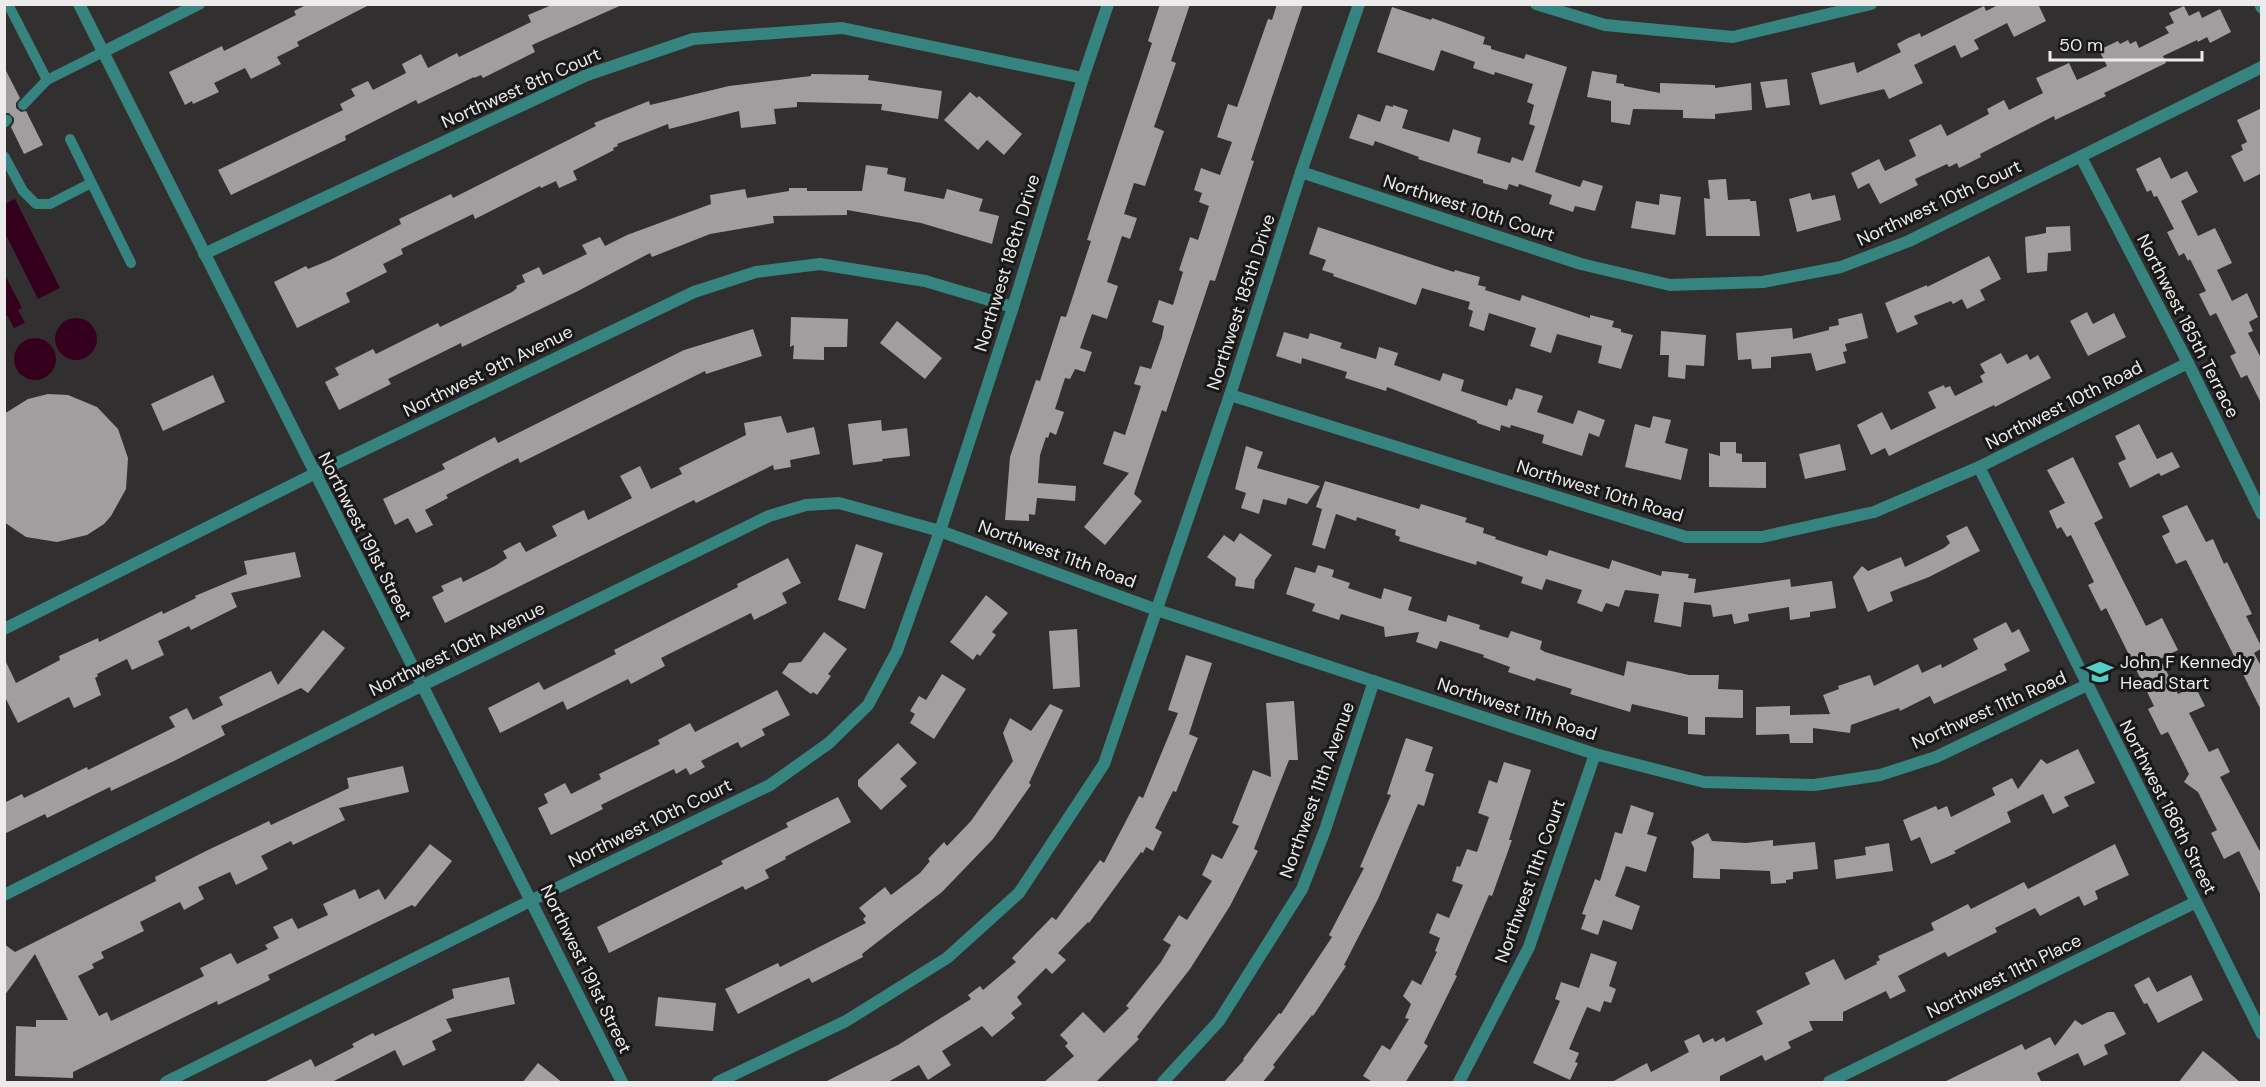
<svg xmlns="http://www.w3.org/2000/svg" width="2266" height="1087" viewBox="0 0 2266 1087" font-family="'DM Sans',sans-serif">
<style>
.water{fill:#35001d}
.building{fill:#a19e9f}
.lines{fill:none;stroke-linecap:round;stroke-linejoin:round}
.service{stroke:#35847f;stroke-width:10}
.minor{stroke:#35847f;stroke-width:12}
.tertiary{stroke:#35847f;stroke-width:12}
.labels{text-anchor:middle;dominant-baseline:central;stroke-width:6;stroke-linejoin:round;paint-order:stroke}
.street-label{font-size:18px;fill:#eceaea;stroke:#191818}
.poi-label{font-size:18px;fill:#eceaea;stroke:#191818;text-anchor:start}
</style>
<rect width="100%" height="100%" fill="#322f30"/>
<g class="water">
<path d="M15 199 60 288 38 299 5 233V204Z"/>
<path d="M4 273 22 308 18 310 25 323 14 328 7 315 5 316Z"/>
<circle cx="76" cy="339" r="21"/>
<circle cx="35" cy="359" r="21"/>
</g>
<g class="building">
<path d="M308 4H371L297 42 299 46 277 57 281 64 251 79 245 68 214 83 219 92 193 104 192 101 185 105 169 72 222 46 224 51 296 15 294 11Z"/>
<path d="M554 4H624L532 45 535 52 483 78 481 75 474 78V77L418 104 416 100 345 136 346 140 231 195 218 170 343 110 340 104 355 96 351 89 368 81 373 90 406 73 402 64 421 54 428 68 457 53 459 57 531 22 528 15Z"/>
<path d="M1160 4H1190L1171 61 1176 63 1154 127 1164 131 1145 186 1134 183 1124 214 1137 218 1130 239 1122 236 1107 282 1118 286 1107 319 1092 314 1080 348 1092 352 1085 372 1075 369 1070 379 1065 378 1055 409 1064 412 1056 435 1050 432 1048 438 1046 437 1040 455 1038 483 1076 486 1075 501 1037 498 1035 515 1029 514V521L1005 520 1010 457 1036 380 1040 381 1061 316 1066 317 1091 241 1087 240 1152 43 1148 41Z"/>
<path d="M1277 4H1303L1251 160 1254 161 1215 281 1210 280 1166 412 1162 410 1134 494 1142 501 1105 545 1084 527 1129 473 1103 464 1114 431 1125 435 1141 386 1134 384 1140 366 1151 369 1162 337 1164 326 1152 322 1159 300 1173 305 1183 272 1179 270 1190 237 1198 240 1209 206 1199 202 1202 193 1194 190 1201 168 1220 175 1232 142 1217 137 1228 104 1237 107 1268 19 1272 20Z"/>
<path d="M2000 4H2038L2046 21 2014 37 2007 23 1974 40 1979 49 1961 58 1955 45 1914 65 1923 83 1889 99 1884 89 1820 105 1811 73 1854 62 1857 73 1901 52 1897 44 1908 38 1920 33 1921 37 1984 6 1986 11Z"/>
<path d="M2184 6 2189 16 2199 11 2202 18 2220 9 2231 32 2210 43 2207 37 2198 42 2197 40 2163 56 2166 63 2104 93 2106 96 2055 120 2054 116 1980 154 1981 157 1959 168 1957 163 1949 167 1947 164 1915 179 1918 185 1880 204 1869 183 1858 189 1851 173 1879 159 1885 171 1916 156 1909 140 1941 124 1947 136 1989 114 1987 109 2004 100 2009 110 2043 93 2036 78 2069 63 2077 80 2107 66 2099 50 2118 41 2120 44 2128 40 2130 44 2136 41 2139 48 2169 33 2165 27 2174 23 2169 13Z"/>
<path d="M1392 7 1431 20 1432 18 1485 37 1483 44 1491 46V49L1524 59 1526 54 1567 67 1535 172 1580 187 1583 180 1603 186 1595 211 1575 206 1573 212 1549 204 1552 195 1519 184 1518 187 1509 184 1507 190 1483 183V180L1418 159 1419 157 1375 141 1373 146 1349 138 1358 114 1380 122 1386 105 1393 107V105L1408 110 1402 128 1449 142 1453 129 1481 138 1477 153 1510 163 1512 157 1523 161 1535 126 1529 124 1534 105 1527 102 1533 84 1495 72 1494 75 1473 68 1475 62 1441 50 1434 71 1377 52Z"/>
<path d="M4 67 20 98 16 103V108L21 112 26 111 43 145 24 154 11 127 14 122V118L9 113H4Z"/>
<path d="M1592 71 1617 75 1616 83 1624 84V86L1660 93V83L1715 85V88L1751 83 1752 110 1715 114V119L1683 118V110L1633 109 1630 125 1611 122V101L1587 97Z"/>
<path d="M811 74 869 75 868 80 942 91 938 119 881 110 882 104 797 102V107L774 109 776 124 741 128 739 111 669 129 668 124 617 144 618 146 613 148 614 150 573 171 577 180 559 188 556 181 541 188 540 186 475 219 473 214 401 249 403 254 383 264 387 272 346 293 350 302 297 328 274 282 306 266 308 269 330 260 401 224 399 219 451 194 453 198 596 126 594 123 649 101 650 105 729 86 811 76Z"/>
<path d="M1787 79 1790 105 1766 108 1760 82Z"/>
<path d="M970 92 977 98 979 96 1022 134 1004 155 987 140 978 150 944 120Z"/>
<path d="M2262 108V173L2244 182 2231 156 2243 150 2241 145 2247 142 2237 120Z"/>
<path d="M2160 157 2171 179 2187 171 2198 192 2181 201 2198 236 2215 228 2232 263 2217 270 2232 301 2247 293 2258 317 2249 322 2253 331 2248 333 2262 360V405L2247 375 2241 378 2230 356 2236 353 2216 313 2210 316 2199 294 2206 291 2190 259 2188 261 2184 253 2179 256 2167 232 2174 229 2157 196 2154 197 2151 190 2147 192 2136 169Z"/>
<path d="M866 165 888 168 887 174 906 178 904 191 944 199 947 189 983 199 979 211 999 216 992 244 921 223 847 210V215L773 216 774 223 710 234 652 257 650 253 578 291 462 347 461 343 388 379 391 384 339 410 325 382 339 375 335 368 373 349 376 354 438 323 440 327 512 292 517 288 516 286 525 282 522 275 539 267 543 275 587 254 582 245 600 237 605 246 627 235 711 204 710 195 745 189 747 198 789 191V188H807V191H862Z"/>
<path d="M1726 179 1728 200 1750 199V201H1756L1760 236H1706L1704 198 1710 199 1708 180Z"/>
<path d="M1810 193 1812 200 1835 195 1841 220 1797 232 1789 199Z"/>
<path d="M1660 194 1681 197 1675 235 1631 228 1636 201 1659 205Z"/>
<path d="M2070 226 2071 251 2048 253 2047 271 2027 273 2025 237 2046 233V227Z"/>
<path d="M1318 227 1454 272 1455 270 1480 277 1478 285 1486 287 1485 290 1520 301 1522 295 1590 318V315L1614 321 1612 327 1621 329V332L1633 335 1621 369 1598 363 1602 346 1557 334 1551 353 1530 346 1536 328 1489 313 1484 331 1469 326 1473 311 1468 309 1470 302 1422 288 1416 305 1333 276 1334 274 1322 270 1326 260 1309 254Z"/>
<path d="M1989 256 2001 279 1980 290 1985 300 1967 309 1962 299 1953 304 1951 301 1914 316 1918 324 1897 333 1885 303 1927 285V287Z"/>
<path d="M2087 312 2093 324 2114 313 2126 337 2088 356 2070 321Z"/>
<path d="M1862 313 1868 338 1845 344 1847 351 1843 352 1846 363 1816 371 1811 353 1771 357V368L1752 369 1751 359 1738 360 1736 333 1792 328 1793 339 1829 330V327L1839 325 1838 319Z"/>
<path d="M791 317 848 319 847 347H824V360L793 359 794 345 790 347Z"/>
<path d="M897 321 942 358 925 379 880 343Z"/>
<path d="M753 329 762 356 706 374 705 371 520 463 518 458 446 495 448 498 425 510 433 525 416 533 408 518 395 525 383 499 445 469 442 464 495 437 498 443 684 350Z"/>
<path d="M1661 331 1706 335 1704 366 1686 365 1685 379 1668 377 1669 355H1660Z"/>
<path d="M1284 332 1308 339 1310 333 1342 343 1340 348 1376 359 1379 347 1398 353 1394 365 1440 381 1443 373 1464 380 1461 391 1507 406 1509 399 1512 400 1516 388 1543 396 1537 412 1573 424 1578 410 1605 420 1599 437 1589 433 1582 456 1542 443 1544 435 1511 425 1510 428 1501 425 1500 431 1477 423V421L1387 387 1386 391 1345 378 1347 372 1302 358 1301 364 1276 356Z"/>
<path d="M2001 353 2007 364 2027 354 2030 360 2038 355 2051 378 1995 407 1994 405 1889 456 1885 448 1871 455 1857 425 1882 412 1891 430 1936 408 1928 392 1944 385 1945 388 1950 386 1955 396 1983 382 1980 376 1985 373 1980 364Z"/>
<path d="M213 375 225 402 163 431 151 404Z"/>
<path d="M48 394 68 395 97 407 118 429 128 458 126 489 111 516 104 524 87 535 57 542 26 537 4 522V414L28 399Z"/>
<path d="M781 416 787 433 814 427 820 454 790 460 791 467 774 470 773 465 696 503 694 500 445 623 432 597 444 591 441 586 461 577 463 582 495 566 507 558 503 551 520 542 526 552 557 536 552 526 584 510 588 520 632 498 620 476 640 466 651 489 682 474 679 468 746 435 744 423Z"/>
<path d="M1653 416 1671 420 1665 443 1688 449 1681 480 1625 467 1635 424 1650 428Z"/>
<path d="M881 420 882 431 907 428 910 456 882 459 883 461 853 465 848 424Z"/>
<path d="M2139 424 2157 459 2172 452 2180 467 2161 476 2159 473 2130 488 2118 463 2126 459 2115 436Z"/>
<path d="M1720 442H1736V453L1742 454V462H1766V488L1709 487V453L1720 456Z"/>
<path d="M1840 444 1846 470 1805 479 1799 454Z"/>
<path d="M1246 446 1263 452 1257 468 1320 486 1307 504 1288 498 1286 505 1263 499 1259 514 1241 508 1246 493 1235 489Z"/>
<path d="M2073 457 2103 518 2094 523 2146 626 2162 618 2178 650 2160 659 2178 694 2195 686 2205 706 2189 713 2209 752 2218 748 2230 772 2220 777 2262 855V898L2239 851 2224 859 2211 833 2217 830 2198 792 2184 782 2189 774 2168 732 2161 735 2148 709 2154 706 2106 608 2101 611 2088 585 2094 582 2071 535 2067 537 2061 527 2057 529 2049 511 2065 503 2047 470Z"/>
<path d="M1325 481 1419 509 1421 504 1467 518 1465 522 1484 528 1483 533 1496 537 1495 539 1547 556 1549 550 1609 569 1612 560 1661 576 1662 571 1689 574 1688 578 1696 579 1694 593 1790 579 1791 587 1832 581 1836 608 1810 612V617L1790 620 1789 607 1748 614 1749 621 1734 624 1732 614 1713 617 1711 605 1684 602 1681 627 1654 622 1659 594 1625 590 1619 607 1606 603 1602 612 1577 603 1582 590 1546 579 1542 590 1521 583 1523 577 1477 561 1476 565 1399 541 1400 537 1395 535 1396 530 1357 517 1356 521 1336 514 1325 549 1312 545 1322 509 1316 507Z"/>
<path d="M2187 505 2206 542 2213 539 2224 564 2227 562 2252 614 2246 616 2262 648 2254 653 2262 668V712L2186 560 2176 564 2162 536 2170 532 2162 516Z"/>
<path d="M1967 526 1980 551 1929 577 1890 592 1893 601 1868 612 1853 577 1862 566 1868 571 1901 557 1905 567 1944 548 1950 543 1946 536Z"/>
<path d="M1240 533 1272 555 1255 580 1254 589 1235 586 1236 578 1207 557 1224 535 1234 542Z"/>
<path d="M856 544 883 553 865 609 838 600Z"/>
<path d="M295 552 301 577 231 593 237 607 191 630 189 626 158 641 164 655 132 670 127 659 97 674 98 676 95 678 101 695 74 708 69 697 18 723 4 695V658L16 683 60 660 59 656 98 638 99 642 162 611 163 614 196 598 195 596 247 574 244 561Z"/>
<path d="M788 558 801 583 782 593 787 603 754 620 751 613 661 658 665 666 631 684 628 679 567 710 563 701 500 733 488 708 539 682 544 690 616 654 614 650 738 587 737 584Z"/>
<path d="M1318 565 1334 570 1332 577 1350 583 1348 588 1381 599 1384 588 1412 597 1408 610 1446 622 1448 615 1480 625 1479 629 1508 638 1511 631 1542 641 1540 649 1545 652 1624 676 1627 661 1689 675H1719L1718 689 1743 690V718L1705 717V735L1688 734V717L1632 704 1630 712 1570 694 1572 689 1536 678 1535 681 1508 672 1510 667 1483 657 1484 655 1440 641 1437 649 1416 642 1419 632 1385 637 1384 627 1341 614 1339 620 1312 611 1315 604 1286 594 1295 567 1315 573Z"/>
<path d="M986 595 1008 613 992 632 996 635 980 656 977 654 973 660 950 642Z"/>
<path d="M2006 622 2012 633 2019 629 2030 651 2004 664 2007 670 1934 704 1930 696 1900 711 1899 708 1851 725 1850 733 1813 728V743H1790L1789 734 1756 735V707L1790 706V715L1830 714 1823 695 1839 689 1838 686 1870 675 1874 686 1918 664 1922 673 1941 664 1942 668 1978 649 1973 639Z"/>
<path d="M1077 629 1080 687 1053 689 1049 631Z"/>
<path d="M323 630 345 648 308 693 301 688 221 726 225 735 174 761 111 791 110 787 47 818 45 814 4 834V803L22 794 24 798 87 767 88 770 175 727 169 717 187 708 193 720 223 705 219 697 271 671 278 685Z"/>
<path d="M824 632 847 649 828 674 831 676 817 695 813 692 811 694 782 673 789 663 801 662Z"/>
<path d="M1186 655 1212 663 1189 734 1198 738 1176 792 1173 791 1155 828 1162 832 1153 851 1146 847 1143 853 1141 852 1089 923 1088 922 1058 953 1066 960 1052 974 1046 968 1017 997 1022 1004 1011 1013 1015 1018 992 1037 982 1026 942 1051 951 1065 928 1080 919 1065 886 1083H823L898 1045 971 999 968 995 980 986 983 990 1016 962 1012 958 1052 917 1056 920 1100 860 1104 863 1139 796 1143 798 1178 713 1168 710Z"/>
<path d="M942 674 966 689 934 739 910 723 915 714 910 711 919 696 926 700Z"/>
<path d="M777 690 790 715 762 729 765 735 741 748 738 742 701 761 705 767 690 775 686 768 676 774 674 769 601 805 603 809 551 835 538 808 548 803 544 794 565 783 571 794 601 779 599 774 660 744 658 740 690 723 695 732Z"/>
<path d="M1294 701 1298 760H1289L1254 849 1258 851 1230 906 1190 969 1137 1037 1139 1039 1095 1083H1043L1074 1056 1065 1046 1068 1043 1060 1035 1083 1012 1104 1033 1129 1008 1126 1006 1161 962 1171 945 1163 940 1179 915 1187 920 1212 881 1202 875 1212 854 1222 859 1239 826 1232 823 1253 770 1271 777 1266 703Z"/>
<path d="M1050 704 1063 710 1029 783 1031 785 993 839 942 892 862 954 863 957 812 983 809 978 738 1014 725 989 778 963 780 967 866 923 863 919 866 916 859 908 885 887 891 895 920 873 930 861 928 859 944 842 947 846 971 821 1013 761 1003 733 1010 718 1031 731Z"/>
<path d="M1406 738 1433 747 1425 771 1434 774 1424 806 1418 804 1378 899 1344 965 1346 966 1313 1016 1312 1015 1273 1065 1275 1067 1262 1083H1223L1244 1060 1243 1059 1279 1013 1281 1014 1332 937 1329 935 1364 868 1360 867 1391 795 1387 794Z"/>
<path d="M898 743 917 763 900 779 907 786 881 810 858 786V780Z"/>
<path d="M2078 749 2095 783 2064 797 2069 806 2053 814 2043 794 2007 812 2011 822 1954 851 1956 853 1931 864 1920 837 1911 841 1903 820 1936 806 1938 810 1947 806 1951 817 1995 795 1992 788 2012 778 2018 789 2041 759 2047 764Z"/>
<path d="M1504 762 1531 770 1509 840H1512L1492 896 1489 895 1455 975 1457 976 1424 1043 1428 1046 1405 1083H1374L1363 1076 1382 1045 1390 1050 1409 1019 1405 1018 1411 1004 1403 996 1412 980 1421 985 1437 952 1435 951 1440 938 1429 933 1437 913 1449 918 1463 885 1452 881 1457 866 1460 867 1467 849 1477 852 1489 817 1478 813 1489 780 1497 783Z"/>
<path d="M403 766 409 792 339 808 345 820 293 845 291 841 261 856 268 869 236 885 230 872 198 887 204 899 184 910 180 902 140 922 144 931 101 952 104 958 92 964 94 968 78 976 99 1016 107 1012 111 1021 204 976 200 968 231 953 237 964 268 949 265 945 279 938 273 927 292 918 298 929 328 915 323 904 355 889 359 899 379 889 385 900 430 844 452 861 415 907 412 905 268 975 270 980 218 1005 217 1001 73 1072V1078L15 1076 16 1026 36 1027V1020H68L35 954 4 996V944L15 952 156 881 155 877 206 851 269 821 271 825 349 788 347 778Z"/>
<path d="M838 797 851 822 785 857 786 859 765 870 769 878 745 890 743 886 609 953 597 927 723 864 721 861 788 827 786 823Z"/>
<path d="M1631 805 1654 813 1647 834 1657 837 1646 872 1626 866 1615 896 1640 906 1632 930 1603 920 1598 935 1581 929 1586 915 1582 914 1595 879 1600 881 1615 832 1622 834Z"/>
<path d="M1708 833 1712 841 1746 843 1773 840V846L1815 842 1818 869 1793 872V879L1786 880V883L1771 884 1770 871 1720 869V879L1693 878 1694 848 1691 842Z"/>
<path d="M1889 843 1893 871 1836 879 1834 860 1866 855 1865 847Z"/>
<path d="M2115 844 2129 875 2095 891 2098 899 2084 906 2079 896 2040 916 2035 908 1995 928 1997 932 1948 957 1945 952 1898 976 1906 991 1890 999 1886 991 1843 1012V1021H1809L1813 1030 1788 1042 1791 1048 1765 1061 1762 1055 1720 1076V1083H1610L1647 1063 1651 1072 1689 1052 1684 1041 1699 1034 1703 1043 1713 1038 1715 1042 1724 1037 1726 1042 1763 1024 1756 1011 1810 984 1805 973 1834 959 1845 980 1877 964 1876 962 1880 960 1878 956 1934 930 1931 923 1968 904 1971 909 2024 882 2028 889Z"/>
<path d="M1591 953 1617 962 1609 986 1616 989 1611 1003 1604 1001 1600 1012 1587 1007 1569 1049 1579 1053 1575 1062 1578 1063 1570 1080 1533 1063 1560 1001 1555 999 1561 982 1579 988Z"/>
<path d="M2191 975 2203 1000 2158 1023 2147 1003 2144 1004 2134 985 2149 977 2157 992Z"/>
<path d="M509 977 515 1004 446 1019 452 1031 432 1041 436 1050 403 1066 395 1050 330 1083H262L311 1059 315 1067 354 1047 352 1044 373 1033 375 1036 454 998 452 989Z"/>
<path d="M658 997 716 1003 713 1031 655 1026Z"/>
<path d="M2108 1012H2114L2126 1034 2104 1045 2108 1054 2084 1066 2078 1053 2037 1073 2042 1083H1942L2022 1044 2025 1050 2050 1037 2055 1046 2075 1020 2082 1025Z"/>
<path d="M2203 1051 2218 1063 2241 1083H2178Z"/>
<path d="M538 1063 563 1083H522Z"/>
</g>
<g class="lines">
<g class="service">
<path d="M9 6 47 80 103 52"/>
<path d="M23 105 47 80"/>
<path d="M4 123 7 120"/>
<path d="M70 139 131 263"/>
<path d="M4 156 23 191 36 204H50L91 183"/>
</g>
<g class="minor">
<path d="M1536 4 1605 25 1733 37 1871 4"/>
<path d="M2260 4 2262 8"/>
<path d="M103 52 199 4"/>
<path d="M2081 157 2188 363 2262 514"/>
<path d="M1301 172 1581 264 1670 285 1763 282 1841 267 1909 241 2262 67"/>
<path d="M204 254 587 75 693 39 842 28 1083 78"/>
<path d="M1230 395 1686 537H1762L1874 512 1979 467 2188 363"/>
<path d="M1979 467 2262 1034"/>
<path d="M4 629 314 474 694 292 756 272 820 264 925 281 1013 307"/>
<path d="M4 895 421 686 769 516 806 505 839 503 940 531 1157 610 1595 754 1704 782 1814 785 1880 775 1936 757 2087 685"/>
<path d="M166 1082 532 900 770 785 829 743 868 705 897 651 940 531 1013 307 1083 78 1108 4"/>
<path d="M718 1082 846 1021 947 958 1019 893 1104 764 1230 395 1301 172 1359 4"/>
<path d="M1163 1082 1219 1021 1302 889 1325 830 1374 681"/>
<path d="M1459 1082 1529 947 1595 754"/>
<path d="M1829 1082 2196 902"/>
</g>
<path class="tertiary" d="M79 4 622 1082"/>
</g>
<defs>
<g id="school-bare" transform="scale(2.07)"><path d="M0-5L7-2L0 1L-7-2ZM-4 1L0 2.5L4 1V4Q0 6-4 4Z" fill="#54cdc7" stroke="#191818" stroke-width="2.5" paint-order="stroke"/></g>
</defs>
<g fill-rule="evenodd">
<use href="#school-bare" x="2100" y="672"/>
</g>
<g class="labels">
<g class="street-label">
<text transform="translate(521 88) rotate(-24)">Northwest 8th Court</text>
<text transform="translate(1939 203) rotate(-25)">Northwest 10th Court</text>
<text transform="translate(1469 208) rotate(18)">Northwest 10th Court</text>
<text transform="translate(1007 263) rotate(-73)">Northwest 186th Drive</text>
<text transform="translate(1241 302) rotate(-72)">Northwest 185th Drive</text>
<text transform="translate(2188 326) rotate(63)">Northwest 185th Terrace</text>
<text transform="translate(488 371) rotate(-26)">Northwest 9th Avenue</text>
<text transform="translate(2064 405) rotate(-27)">Northwest 10th Road</text>
<text transform="translate(1600 491) rotate(17)">Northwest 10th Road</text>
<text transform="translate(365 536) rotate(63)">Northwest 191st Street</text>
<text transform="translate(1057 554) rotate(20)">Northwest 11th Road</text>
<text transform="translate(457 649) rotate(-26)">Northwest 10th Avenue</text>
<text transform="translate(1517 709) rotate(18)">Northwest 11th Road</text>
<text transform="translate(1989 710) rotate(-24)">Northwest 11th Road</text>
<text transform="translate(1317 790) rotate(-70)">Northwest 11th Avenue</text>
<text transform="translate(2168 807) rotate(63)">Northwest 186th Street</text>
<text transform="translate(650 823) rotate(-26)">Northwest 10th Court</text>
<text transform="translate(1530 881) rotate(-70)">Northwest 11th Court</text>
<text transform="translate(586 969) rotate(64)">Northwest 191st Street</text>
<text transform="translate(2004 976) rotate(-26)">Northwest 11th Place</text>
</g>
<g class="poi-label">
<text x="2120" y="662">John F Kennedy<tspan x="2120" dy="21">Head Start</tspan></text>
</g>
</g>
<rect width="2266" height="1087" fill="none" stroke="#eceaea" stroke-width="12"/>
<path d="M2050 51v9h152v-9" fill="none" stroke="#eceaea" stroke-width="3"/>
<text x="2059" y="51" font-size="18" fill="#eceaea" stroke="#191818" stroke-width="4.5" paint-order="stroke">50 m</text>
</svg>
